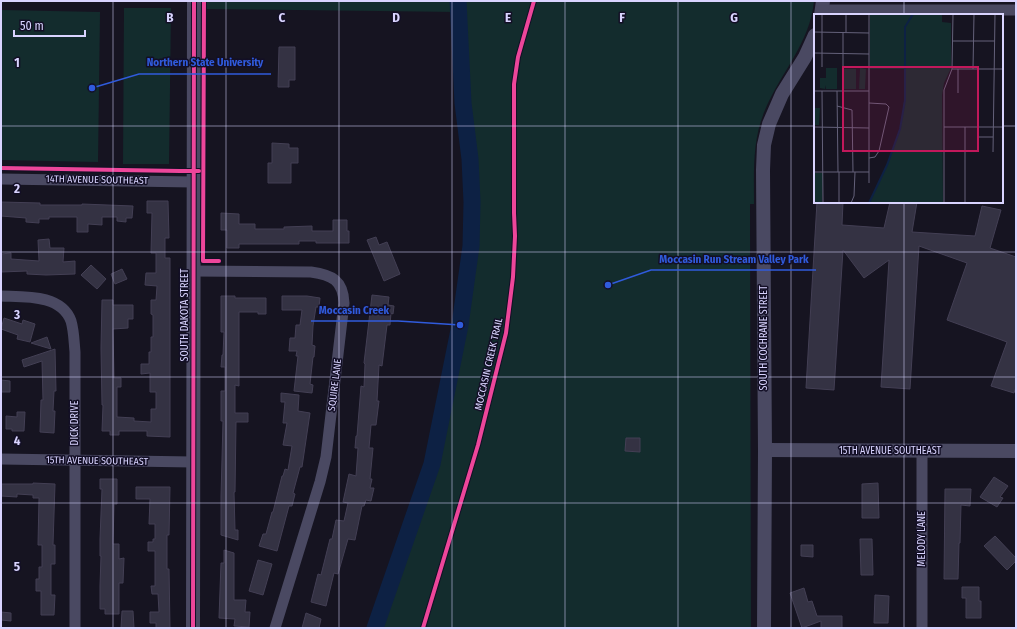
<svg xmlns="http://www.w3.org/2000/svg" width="1017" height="629" viewBox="0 0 1017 629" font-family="'Fira Sans Condensed',sans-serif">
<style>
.green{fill:#132c2d}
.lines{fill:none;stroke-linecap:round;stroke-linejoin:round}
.river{stroke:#0d2144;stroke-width:17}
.building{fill:#343243;stroke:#433f54}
.minor{stroke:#4a4962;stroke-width:11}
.tertiary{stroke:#4a4962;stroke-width:14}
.cycleway-casing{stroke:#130f26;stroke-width:6}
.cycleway{stroke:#ed469a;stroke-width:4}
.grid{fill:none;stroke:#d9d4ff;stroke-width:1;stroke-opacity:0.55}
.labels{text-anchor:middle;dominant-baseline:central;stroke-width:3;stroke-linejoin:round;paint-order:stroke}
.street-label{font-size:10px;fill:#d9d4ff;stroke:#130f26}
.inset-river{fill:none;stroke:#0d2144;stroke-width:2}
.inset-road{fill:none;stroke:#64617a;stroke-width:1}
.view{fill:#c2185b;fill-opacity:0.15;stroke:#c2185b;stroke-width:2}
.inset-edge{fill:none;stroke:#d9d4ff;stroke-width:2}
.grid-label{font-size:13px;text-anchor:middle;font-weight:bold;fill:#d9d4ff;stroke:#130f26;stroke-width:3;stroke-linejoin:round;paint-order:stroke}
.leader{fill:none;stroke:#305bdc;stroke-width:1.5}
.callout-dot{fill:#305bdc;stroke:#130f26;stroke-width:1.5}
.callout-label{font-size:11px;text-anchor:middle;font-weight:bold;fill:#305bdc;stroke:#130f26;stroke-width:3;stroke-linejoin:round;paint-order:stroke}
</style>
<rect width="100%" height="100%" fill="#161421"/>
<g class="green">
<path d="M204 1H814C810 43 781 72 765 110 752 140 754 172 754 204H750L751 628H375L432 464 460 325 471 246 472 202 470 159 463 103 459 12 204 9Z"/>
<path d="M124 8H171L169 164H123Z"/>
<path d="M2 10 100 12 98 162 1 160Z"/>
</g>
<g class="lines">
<path class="river" d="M375 628 432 464 460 325 471 246 472 202 470 159 463 103 458 1"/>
</g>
<g class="building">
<path d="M279 47H295V80H289V87H278Z"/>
<path d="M272 143 289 144V148H298V163H291V183H268V163H272Z"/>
<path d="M147 201H168L169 238H165V258H170V437L147 436V431H119V435H110V431H102L103 405H102L101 348 102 300H113V305H133V319H128V328L113 329 114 378H121V387H117V417L134 418V421L151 422V409H156V392H150V373L141 374V364H149V352H151V337H153V315L151 314V300H156L157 286 145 285 146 273H156V253H151L152 213H147Z"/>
<path d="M1 202 40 203V205H82V204L133 206 132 218H126V222L117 221V217H102V225L88 224V232H77V217H49V219H39V223L26 222V218L1 216Z"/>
<path d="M817 202H843L842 225 884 228 890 202H917L912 232 975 236 982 206 1001 210 990 248 1016 257V387L1014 393 991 386 1007 342 947 320 967 263 919 246 910 389 881 387 889 260 864 278 843 250 834 390 806 388Z"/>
<path d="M221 213 239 214V224H255V229H284V227L312 226V231H333V220H347V231H349V243H316V241H299V244H239V248H227V230H221Z"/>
<path d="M376 237 379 245 387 242 400 274 384 281 367 240Z"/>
<path d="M49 239 50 248H64L63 262 75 261V274L46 275 27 274V271L1 272V254L11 253V259L39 261 38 240Z"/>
<path d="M91 265 106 279 97 289 81 275Z"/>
<path d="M122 269 127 279 115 284 111 274Z"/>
<path d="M372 295 389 297 388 305 394 306 393 314 391 313 390 325H387L382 366 379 365 377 401H379L376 425H371L369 448H373L370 479H372L370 488H374L371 501 366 500 364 506H362L355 540 348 539 338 574 334 573 326 606 311 602 318 574 321 575 330 539H332L336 520 344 521 348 503 343 502 349 474 356 476 358 448H355L356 436H357L361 386 364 387 365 364 364 363Z"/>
<path d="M221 296H235V298H266V314H258V312H239V386L235 385V413H248V422H236L235 492H234L235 530H238V540L221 535V496L223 421H221V391H225V367H221L222 355H223L224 332H221Z"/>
<path d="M282 296H307L320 298 319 307H316L313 326 312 345 315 346 314 357H313L310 384 313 385 312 393 294 391 298 356H296L297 351H289L290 338H295L296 325H300L302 310H282Z"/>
<path d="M4 318 22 324 23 320 35 324 30 342 17 339 18 335 1 329Z"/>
<path d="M47 337 51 349 31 343Z"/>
<path d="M55 349 56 391H54L53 411H55L54 433 40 432 41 400H43L42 361 24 367 22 360Z"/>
<path d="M1 380 10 381V392H1Z"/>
<path d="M281 393 299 395 298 411 310 413 302 467H300L293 493 295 494 292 506H289L277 551 259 546 263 534H266L272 512H273L282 476H283L285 469 288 470 292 446 283 445 287 423H283L285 402H281Z"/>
<path d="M17 412H25L24 431H12V429H6V416L17 417Z"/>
<path d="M626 438H640V452L625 451Z"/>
<path d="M994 477 1008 486 1000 497 1003 498 997 507 980 497Z"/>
<path d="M100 479H117V504H114L113 544H119V559L124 558 123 583H119V614H105V609H100V586L101 556H100V539L102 489H100Z"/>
<path d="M33 483 55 484 53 545H55V564H51V595H55L54 615H41V591H36V579H39V567H42V545H38L39 498H33V495L17 494V497L1 496V484H33Z"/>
<path d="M878 483 879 518H862V484Z"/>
<path d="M136 487H170L169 535H167V569H169L170 628H156V623H150V612H159L158 594H152L151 586H155V551H148V542H153V539H155V524H149L150 499H136Z"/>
<path d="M945 489H971L970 506 961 505 960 543H959L958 579H944Z"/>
<path d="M995 536 1016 558V561L1007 570 984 546Z"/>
<path d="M860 539H872L873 575H861Z"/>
<path d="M801 545H813V557L801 556Z"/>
<path d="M224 550 234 553V600H246L245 612H250L249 627 234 626 235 619 219 618 221 563H224Z"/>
<path d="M258 560 272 564 263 595 249 591Z"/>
<path d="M962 587H979V601H981V618H966V598H962Z"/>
<path d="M804 588 808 602 812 601 817 616H842V628H821V621L802 628 790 593Z"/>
<path d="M875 595 889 596 888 623H874Z"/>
<path d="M122 611H133L134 628H121Z"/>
<path d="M1 612 11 613V621L1 620Z"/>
<path d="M306 613 321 619 319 628H302Z"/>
</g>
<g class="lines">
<g class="minor">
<path d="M822 10H1016"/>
<path d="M1 179 193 182"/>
<path d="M193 271 311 272C332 275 343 280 344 303L326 457 320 482 275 628"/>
<path d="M1 296C24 297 61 294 71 321 74 331 74 342 75 352V628"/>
<path d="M922 451V628"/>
<path d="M1 459 193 462"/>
</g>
<g class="tertiary">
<path d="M821 15 823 1"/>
<path d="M765 450 1016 451"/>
<path d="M193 628 194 1"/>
<path d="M764 628 765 450 763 170 764 145 769 124 782 94 805 57 815 35"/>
</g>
<g class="cycleway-casing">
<g id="cycleway">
<path d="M204 1 203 261H219"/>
<path d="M1 168 180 171H199"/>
<path d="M193 628 194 1"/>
<path d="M423 628 478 445 506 333 513 277 515 236 514 213V84L518 57 534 1"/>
</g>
</g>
<use href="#cycleway" class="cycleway"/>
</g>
<path class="grid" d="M113 1V628M226 1V628M339 1V628M452 1V628M565 1V628M678 1V628M791 1V628M904 1V15M1 126H815M1002 126H1016M904 202V628M1 252H1016M1 377H1016M1 503H1016"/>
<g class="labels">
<g class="street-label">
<text transform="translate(97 180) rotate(1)">14TH AVENUE SOUTHEAST</text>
<text transform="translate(185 315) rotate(-90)">SOUTH DAKOTA STREET</text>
<text transform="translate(764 338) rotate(-90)">SOUTH COCHRANE STREET</text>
<text transform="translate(489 364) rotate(-77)">MOCCASIN CREEK TRAIL</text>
<text transform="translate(335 385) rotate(-83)">SQUIRE LANE</text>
<text transform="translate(75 423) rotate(-90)">DICK DRIVE</text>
<text x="890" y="451">15TH AVENUE SOUTHEAST</text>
<text transform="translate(97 461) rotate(1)">15TH AVENUE SOUTHEAST</text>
<text transform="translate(922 539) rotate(-90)">MELODY LANE</text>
</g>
</g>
<g transform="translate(814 14)">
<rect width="189" height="189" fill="#161421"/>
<path d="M56 0H128V8L137 9V54L130 69 128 81 129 189H55L73 151 86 115 91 80 90 55H56ZM12 54H23V75H12V71L11 75 6 74V64H12ZM46 54 52 55 51 75H45ZM29 55H42V75H29ZM1 94H6L5 111H0ZM0 159H9L8 189H0Z" fill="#132c2d"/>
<path class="inset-river" d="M55 189 73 151 86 115 91 86V13L99 0"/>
<path class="inset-road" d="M32 0V18M0 18 55 19M138 27H181M0 39 55 40M8 53V0M29 53V18M138 55H189M159 55 160 0M0 77H55M8 77 9 189M23 77 24 158M144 79V55M55 89 72 90 75 93 65 137 61 143 55 144M23 92 38 96 39 158M0 113 55 114M130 113H189M151 113V189M164 123H179M179 138 181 0M0 158H55M55 169V0M25 189V158M37 189 40 182 41 158M130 189V76L138 55 139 0"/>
<path class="view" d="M29 53H164V137H29Z"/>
<rect width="189" height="189" class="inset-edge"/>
</g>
<g class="grid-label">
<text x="170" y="22">B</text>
<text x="282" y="22">C</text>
<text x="396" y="22">D</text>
<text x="508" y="22">E</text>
<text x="622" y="22">F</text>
<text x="734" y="22">G</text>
<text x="17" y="67">1</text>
<text x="17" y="193">2</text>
<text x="17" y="319">3</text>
<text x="17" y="445">4</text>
<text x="17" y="571">5</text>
</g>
<path class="leader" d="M92 88L139 74H271M608 285L651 270H816M460 325L398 321H311"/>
<g class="callout-dot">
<circle cx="92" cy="88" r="4"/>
<circle cx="608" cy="285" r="4"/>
<circle cx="460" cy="325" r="4"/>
</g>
<g class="callout-label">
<text x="205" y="66">Northern State University</text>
<text x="734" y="263">Moccasin Run Stream Valley Park</text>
<text x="354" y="314">Moccasin Creek</text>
</g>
<rect width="1017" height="629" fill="none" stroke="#d9d4ff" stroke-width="4"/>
<path d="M14 30v6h71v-6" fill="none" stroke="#d9d4ff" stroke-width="2"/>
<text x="20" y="30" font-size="12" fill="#d9d4ff" stroke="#130f26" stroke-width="3" paint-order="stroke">50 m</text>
</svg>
